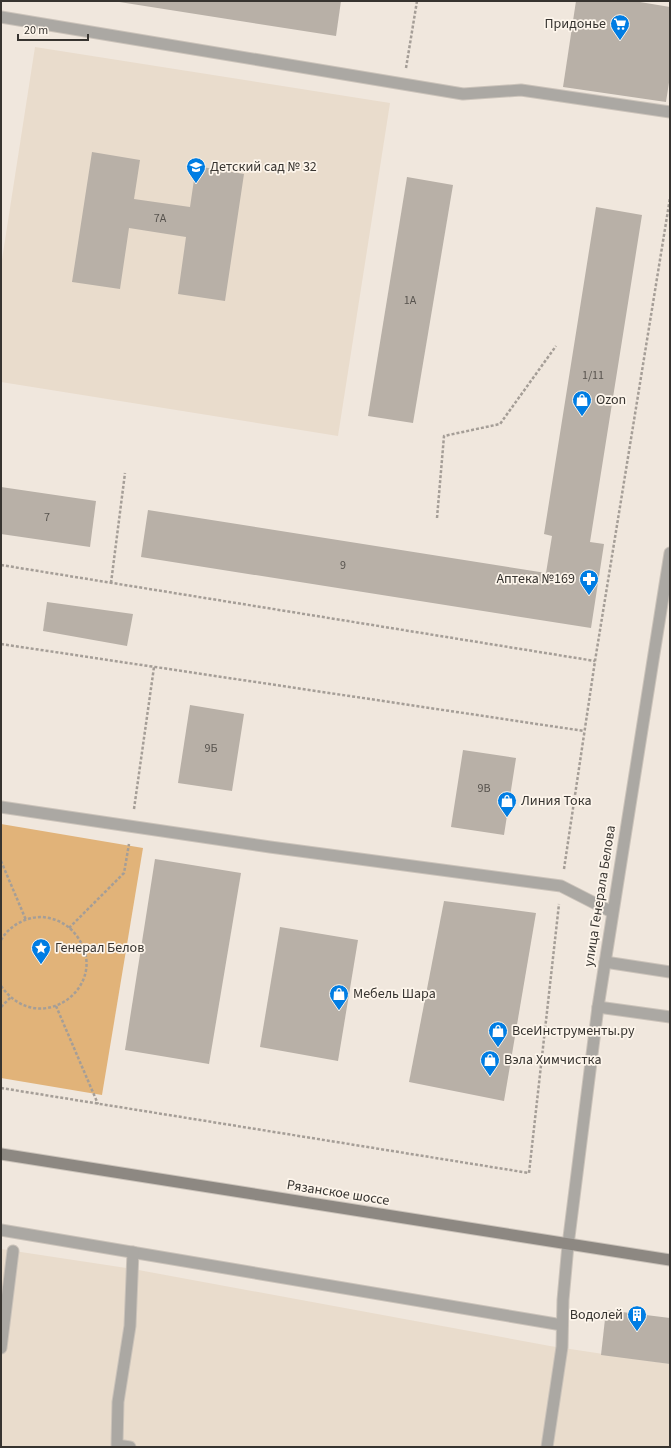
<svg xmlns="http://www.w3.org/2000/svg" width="671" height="1448" viewBox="0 0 671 1448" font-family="'Source Sans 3',sans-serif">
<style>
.built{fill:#e9dccc}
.green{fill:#e1b379}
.building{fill:#b8b0a7}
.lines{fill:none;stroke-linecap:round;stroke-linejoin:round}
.service-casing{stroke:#cbc3ba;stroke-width:13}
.minor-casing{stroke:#cbc3ba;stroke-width:13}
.secondary-casing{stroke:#cbc3ba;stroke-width:13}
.path{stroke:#a59e97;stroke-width:2.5;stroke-dasharray:3 2;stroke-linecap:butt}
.service{stroke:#aba8a3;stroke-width:11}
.minor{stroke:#aba8a3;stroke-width:11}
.secondary{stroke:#8d8882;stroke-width:11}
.labels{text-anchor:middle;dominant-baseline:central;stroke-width:3.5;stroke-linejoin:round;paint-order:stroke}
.number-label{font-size:12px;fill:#57534e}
.poi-label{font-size:14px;fill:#373430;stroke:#fdf5eb;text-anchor:start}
.street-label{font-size:14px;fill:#373430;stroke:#fdf5eb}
</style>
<rect width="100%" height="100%" fill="#f0e7dd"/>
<g class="built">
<path d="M35 47 390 103 338 436 1 382V266Z"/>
<path d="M1 1249 133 1269 550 1346 670 1364V1447H1Z"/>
</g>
<path class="green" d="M1 824 143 848 102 1095 1 1078Z"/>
<g class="building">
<path d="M113 1H341L336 36Z"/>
<path d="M576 1H634L670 7V76L666 102 563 87Z"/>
<path d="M92 152 140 160 134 199 190 207 196 166 244 174 225 301 178 294 186 237 129 228 120 289 72 282Z"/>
<path d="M407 177 453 185 413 423 368 416Z"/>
<path d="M596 207 642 215 590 542 604 544 591 628 141 557 148 510 546 573 552 536 544 534Z"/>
<path d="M1 487 96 501 90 547 1 534Z"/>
<path d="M47 602 133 614 127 646 43 631Z"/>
<path d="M190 705 244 714 232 791 178 783Z"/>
<path d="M463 750 516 758 504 835 451 827Z"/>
<path d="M155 859 241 873 209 1064 125 1050Z"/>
<path d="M444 901 536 913 504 1101 409 1082Z"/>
<path d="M280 927 358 940 338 1061 260 1047Z"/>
<path d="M606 1310 670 1318V1364L601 1355Z"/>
</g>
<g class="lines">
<g class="service-casing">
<g id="service">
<path d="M1 17 463 94 521 90 670 112"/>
<path d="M1 807 270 847 561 886 612 912"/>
<path d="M605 962 670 972"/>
<path d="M598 1007 670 1017"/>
<path d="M1 1230 562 1325"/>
<path d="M1 1348 13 1251"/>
<path d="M130 1447 117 1445 118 1402 130 1326 133 1252"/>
</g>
</g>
<g class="minor-casing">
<path id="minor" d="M547 1447 562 1347 563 1300 568 1245 598 1007 670 553"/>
</g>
<g class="secondary-casing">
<path id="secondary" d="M1 1154 670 1260"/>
</g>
<g class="path">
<path d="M406 68 417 1"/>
<path d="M437 518 444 436 500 424 556 346"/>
<path d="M1 565 595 661"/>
<path d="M111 583 125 473"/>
<path d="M1 644 584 731"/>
<path d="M134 809 154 667"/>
<path d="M1 861 26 920"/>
<path d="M564 869 595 661 670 198"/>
<path d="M69 928 124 873 129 844"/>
<path d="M1 940C9 926 25 917 42 917 55 918 68 924 76 935 114 984 40 1041 1 986"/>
<path d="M56 1006 98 1104"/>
<path d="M1 1007 11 997"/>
<path d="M1 1088 529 1173 559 904"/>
</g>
<use href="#service" class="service"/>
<use href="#minor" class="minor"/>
<use href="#secondary" class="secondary"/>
</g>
<defs>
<g id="supermarket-pin" transform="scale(1)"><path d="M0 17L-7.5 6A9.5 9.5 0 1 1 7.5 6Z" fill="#007de3" stroke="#fdf5eb"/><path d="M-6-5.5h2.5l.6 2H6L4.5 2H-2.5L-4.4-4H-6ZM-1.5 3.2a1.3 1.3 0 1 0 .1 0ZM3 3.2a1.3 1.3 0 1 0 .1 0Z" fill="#fff"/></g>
<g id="school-pin" transform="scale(1)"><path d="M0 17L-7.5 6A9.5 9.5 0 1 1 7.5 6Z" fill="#007de3" stroke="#fdf5eb"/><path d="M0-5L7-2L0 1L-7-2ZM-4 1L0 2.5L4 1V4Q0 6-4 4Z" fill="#fff"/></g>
<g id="shop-pin" transform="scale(1)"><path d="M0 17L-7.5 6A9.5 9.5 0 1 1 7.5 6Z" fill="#007de3" stroke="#fdf5eb"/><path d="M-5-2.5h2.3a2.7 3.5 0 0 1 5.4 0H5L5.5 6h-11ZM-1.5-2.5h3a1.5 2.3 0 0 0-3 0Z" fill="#fff"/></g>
<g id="pharmacy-pin" transform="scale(1)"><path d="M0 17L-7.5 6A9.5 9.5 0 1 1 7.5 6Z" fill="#007de3" stroke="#fdf5eb"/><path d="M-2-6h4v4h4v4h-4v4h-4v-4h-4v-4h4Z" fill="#fff"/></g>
<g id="sight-pin" transform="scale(1)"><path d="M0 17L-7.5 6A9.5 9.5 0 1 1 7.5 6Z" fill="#007de3" stroke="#fdf5eb"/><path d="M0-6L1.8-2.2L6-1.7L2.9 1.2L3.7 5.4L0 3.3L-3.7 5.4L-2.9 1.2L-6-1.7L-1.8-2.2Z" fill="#fff"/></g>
<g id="building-pin" transform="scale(1)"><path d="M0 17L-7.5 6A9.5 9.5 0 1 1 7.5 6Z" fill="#007de3" stroke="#fdf5eb"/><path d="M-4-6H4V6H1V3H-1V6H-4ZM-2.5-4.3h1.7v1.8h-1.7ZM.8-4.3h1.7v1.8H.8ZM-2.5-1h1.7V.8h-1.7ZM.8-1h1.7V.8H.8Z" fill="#fff"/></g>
</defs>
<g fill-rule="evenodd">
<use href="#supermarket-pin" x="620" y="24"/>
<use href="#school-pin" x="196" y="167"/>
<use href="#shop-pin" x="582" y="400"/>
<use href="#pharmacy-pin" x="589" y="579"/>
<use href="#shop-pin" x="507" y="801"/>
<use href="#sight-pin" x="41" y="948"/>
<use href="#shop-pin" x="339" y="994"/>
<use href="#shop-pin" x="498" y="1031"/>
<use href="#shop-pin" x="490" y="1060"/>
<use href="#building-pin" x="637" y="1315"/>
</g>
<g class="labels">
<g class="number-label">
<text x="160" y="218">7А</text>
<text x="410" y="300">1А</text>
<text x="593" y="375">1/11</text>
<text x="47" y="517">7</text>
<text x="343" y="565">9</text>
<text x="211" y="748">9Б</text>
<text x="484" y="788">9В</text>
</g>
<g class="poi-label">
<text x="606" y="24" text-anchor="end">Придонье</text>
<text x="210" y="167">Детский сад № 32</text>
<text x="596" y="400">Ozon</text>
<text x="575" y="579" text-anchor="end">Аптека №169</text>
<text x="521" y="801">Линия Тока</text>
<text x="55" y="948">Генерал Белов</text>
<text x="353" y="994">Мебель Шара</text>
<text x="512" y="1031">ВсеИнструменты.ру</text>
<text x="504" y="1060">Вэла Химчистка</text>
<text x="623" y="1315" text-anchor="end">Водолей</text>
</g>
<g class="street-label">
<text transform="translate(600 896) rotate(-81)">улица Генерала Белова</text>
<text transform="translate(338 1193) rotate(9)">Рязанское шоссе</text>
</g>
</g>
<rect width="671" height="1448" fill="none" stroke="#373430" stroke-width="4"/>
<path d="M18 34v6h70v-6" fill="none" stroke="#373430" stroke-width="2"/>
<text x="24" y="34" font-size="12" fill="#373430" stroke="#fdf5eb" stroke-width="3" paint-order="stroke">20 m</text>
</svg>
